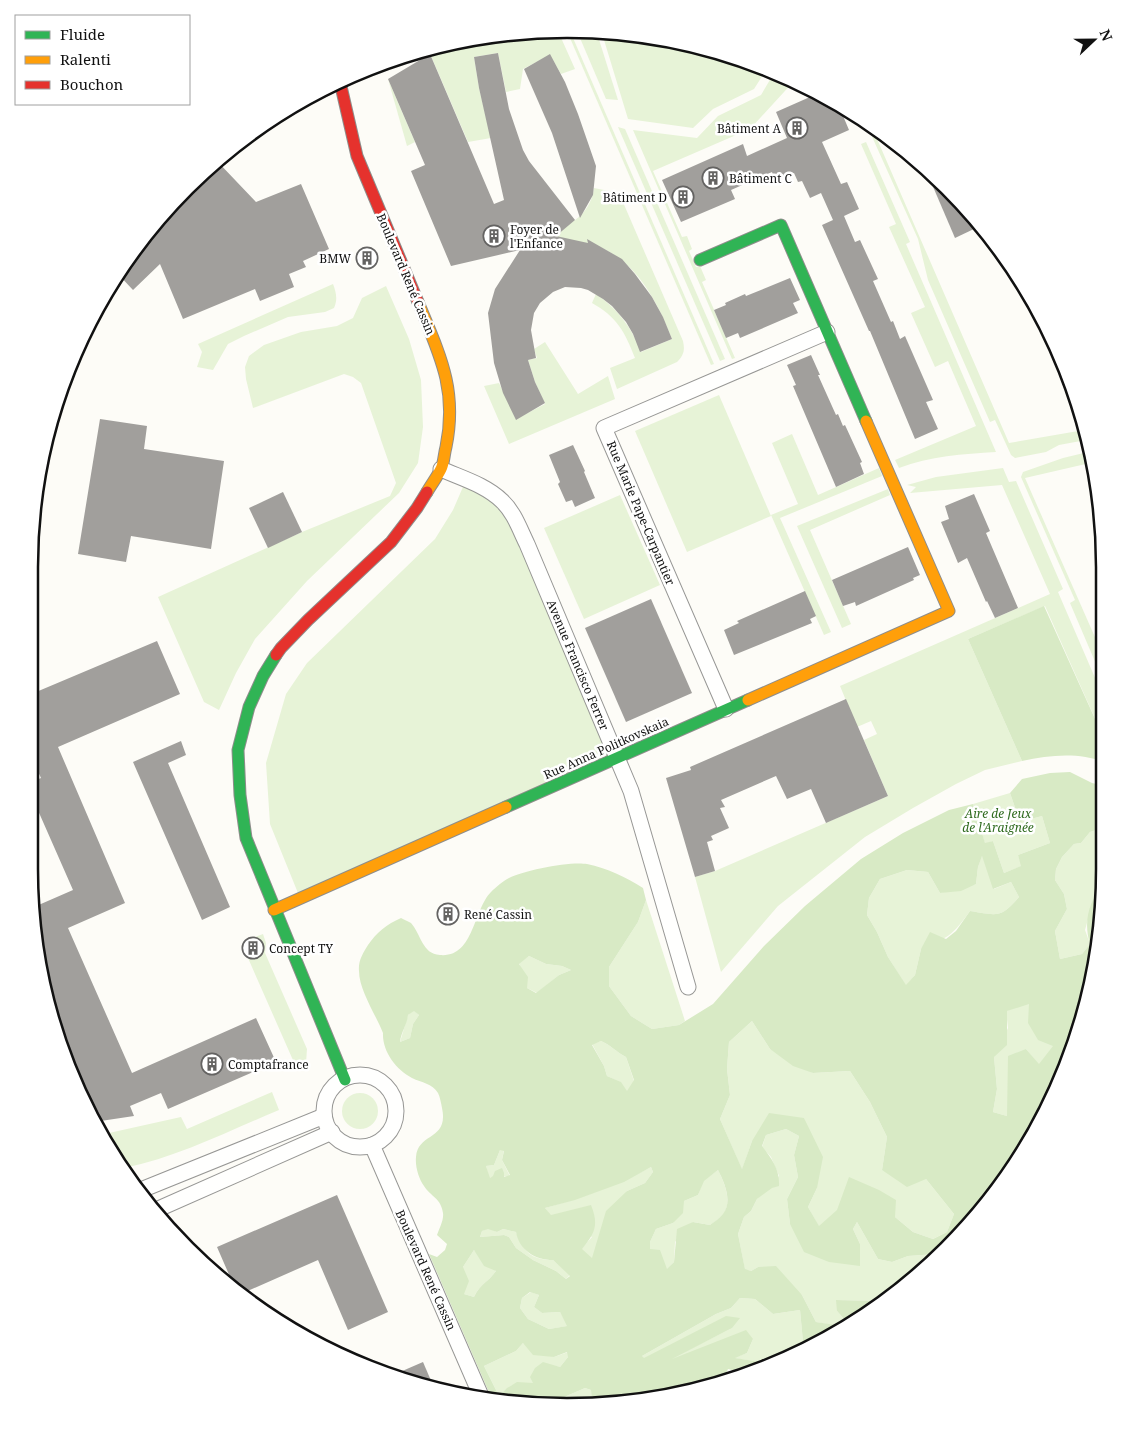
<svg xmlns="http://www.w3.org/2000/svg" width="1134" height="1436" viewBox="0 0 1134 1436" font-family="'Noto Serif',serif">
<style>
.green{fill:#e7f3d7}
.forest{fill:#d8eac5;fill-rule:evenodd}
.building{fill:#a19f9c}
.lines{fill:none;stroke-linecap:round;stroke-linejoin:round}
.street-casing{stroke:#979795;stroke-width:17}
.fast-casing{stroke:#8e8d8b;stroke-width:13}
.slow-casing{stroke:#8e8d8b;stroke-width:13}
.jam-casing{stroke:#8e8d8b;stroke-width:13}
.street{stroke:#fffffe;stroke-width:15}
.fast{stroke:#30b455;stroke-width:11}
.slow{stroke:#ff9f0a;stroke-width:11}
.jam{stroke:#e5322d;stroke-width:11}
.labels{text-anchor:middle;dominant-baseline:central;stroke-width:5;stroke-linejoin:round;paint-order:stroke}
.poi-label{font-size:12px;fill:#111;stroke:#fff;text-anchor:start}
.street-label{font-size:12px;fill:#111;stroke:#fff}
.park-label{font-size:12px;font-style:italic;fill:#2f6b1f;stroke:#fff}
.rim{fill:none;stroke:#111;stroke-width:2.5}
</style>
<rect width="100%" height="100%" fill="#fdfcf7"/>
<g class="green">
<path d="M596 30 618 100 606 99 577 31Z"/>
<path d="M601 30 707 47 766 70 754 89 713 109 693 128 628 119Z"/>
<path d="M558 31 575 69 561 74 550 55 523 69 520 89 506 92 498 53 474 57 479 88 491 138 468 142 428 49 497 33Z"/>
<path d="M567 31H570L714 364 711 365Z"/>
<path d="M774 73 795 80 750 129 653 171 682 237 687 236 692 249 689 251 696 267 700 266 706 280 702 282 735 358 732 359 633 130 697 138 718 116 761 95Z"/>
<path d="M388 79 415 142 407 146Z"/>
<path d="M865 121 871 125 1009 443 1084 430 1086 440 1059 445 1046 452 1015 458 1011 455 995 420 990 422 928 280 918 239Z"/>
<path d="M618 127 625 129 725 359 720 361Z"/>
<path d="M866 142 910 242 906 244 996 452C963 454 930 456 899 468L895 460 976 426 948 361 935 367 911 313 925 307 889 227 896 224 861 144Z"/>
<path d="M594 188 619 193 683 341C685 350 684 355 677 362L617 389 610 368 635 358C625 332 617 317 592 303L596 294C618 309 632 328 641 352L672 339C652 287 620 235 557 242L555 228C576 224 591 210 594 188Z"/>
<path d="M333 284C336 292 338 299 334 308L325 312 288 317 244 336 228 344 213 370 197 367 202 352 198 344Z"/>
<path d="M386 286 409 339 421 380 423 427 418 463 399 493 307 581 255 639 236 673 219 710 204 702 158 597 302 532 390 496 396 483 361 383 353 377 344 374 253 408 246 379 245 367 249 356 264 345 301 332 337 326 353 318 362 298Z"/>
<path d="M545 342 578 394 608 376 615 399 509 444 484 386 499 383 516 419 545 404 535 382 528 360 537 358 534 349Z"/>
<path d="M719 395 771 516 687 552 635 431Z"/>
<path d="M792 434 818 495 879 468 882 476 780 518 831 632 824 635 771 515 798 504 772 443Z"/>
<path d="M1088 452 1090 463 1025 478 1105 660V685L1070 603 1075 600 1021 477 1023 472 1063 458Z"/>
<path d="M1003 468 1009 482 1016 481 1063 589 1058 592 1105 701V741L1045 606 968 639 1022 761 985 770 956 784 913 808 865 837 778 906 721 972 695 877 715 871 888 796 864 740 877 734 871 721 857 727 840 686 1050 594 1002 485 910 493 916 487 907 485 936 477Z"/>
<path d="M466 480 503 501 617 758 300 898 270 824 266 763 286 694 307 663 435 539 453 510Z"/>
<path d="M888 489 890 495 810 530 851 624 842 628 797 526Z"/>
<path d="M620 495 660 585 584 619 544 528Z"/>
<path d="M1010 793 1020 822 1042 816 1050 843 1018 855 1022 866 1004 873 993 841 985 844 973 804Z"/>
<path d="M1105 827 1104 883 1095 894 1085 930 1090 944 1082 954 1060 959 1055 931 1067 909 1064 894 1055 880 1056 869 1062 857 1074 844 1081 843 1090 832Z"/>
<path d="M982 855 994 889 1011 882 1019 897C1000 919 997 915 970 911 952 936 949 937 921 949L915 975 906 986 888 957 877 932 867 915 869 898 880 879 907 870 928 872 940 893 976 884 978 867Z"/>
<path d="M646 900 685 1021 679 1025 652 1029 631 1016 609 986V967L638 922Z"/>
<path d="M263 934 266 943 265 953 307 1049 306 1063 296 1067 248 958 262 953 255 937Z"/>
<path d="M529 956 546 964 562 966 571 970 559 975 537 993 527 988 519 963Z"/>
<path d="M1029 1003 1054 1046 1039 1065 1026 1049 1007 1116 993 1112 997 1089 994 1057 1008 1028 1006 1011Z"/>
<path d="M414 1010 419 1015 413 1024 410 1038 400 1042 408 1015Z"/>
<path d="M752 1021 770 1049 813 1073 850 1071 870 1102 887 1137 882 1170 926 1179 954 1214 947 1232 933 1239 913 1232 895 1217 837 1211 819 1227 808 1207 817 1188 804 1118 752 1141 742 1170 720 1119 730 1095 727 1069 729 1042Z"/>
<path d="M601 1041C611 1045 616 1052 626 1057L634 1081 627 1092 620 1082 607 1076 604 1066 592 1044Z"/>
<path d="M272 1092 279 1110C228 1131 178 1157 124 1168L100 1135 181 1117 187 1129Z"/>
<circle cx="360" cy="1111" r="18"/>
<path d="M786 1129 799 1136 794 1155 798 1177 787 1199 790 1224 860 1244 853 1229 857 1222 878 1259 892 1262 908 1256 936 1254 937 1256 922 1273 883 1301 837 1300V1311L844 1319 842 1327 816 1322 802 1295 758 1267 751 1271 745 1270 738 1234 744 1217 751 1211 757 1199 779 1176 771 1157 762 1147 766 1135Z"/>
<path d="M500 1150H504L502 1160 510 1176 489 1178 486 1166 494 1165Z"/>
<path d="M651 1167 653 1172 645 1183 627 1191 592 1259 581 1249 592 1237 550 1215 545 1208C582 1198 617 1185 651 1167Z"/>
<path d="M718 1170C724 1182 733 1202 723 1215 719 1219 714 1222 710 1225L693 1222 675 1242 674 1262 667 1270 650 1249V1242L656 1229 673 1223 684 1201 698 1195 703 1181Z"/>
<path d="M488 1228 497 1232 503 1229 516 1232C523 1251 531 1260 553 1260L570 1275 566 1279 556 1271 533 1260 516 1248 509 1237 504 1235 480 1237 482 1231Z"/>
<path d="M474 1250 496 1271C489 1281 479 1285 474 1297L464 1294 463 1267Z"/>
<path d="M531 1292 539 1295 534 1307 542 1313 560 1312 568 1326 549 1329 528 1319 520 1308 522 1298Z"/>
<path d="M740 1298 755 1299 773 1314 800 1310 803 1342 807 1347 768 1363 733 1358 747 1353 753 1339 666 1361 732 1328 643 1359 642 1356 716 1314 731 1308Z"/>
<path d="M523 1343 554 1357 568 1352V1357L560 1367 552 1366 533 1383C513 1386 515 1380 499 1396L484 1366 516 1351Z"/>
<path d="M585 1388 591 1390 592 1404 567 1407 546 1405Z"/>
</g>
<g class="forest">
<path d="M1044 606 1105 741V762C1077 752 1050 755 1022 761L968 639Z"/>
<path d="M1070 772 1092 783 1105 786V827L1090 832 1081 843 1074 844 1062 857 1056 869 1055 880 1064 894 1067 909 1055 931 1060 959 1082 954 1090 944C1083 921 1089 901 1104 883L1095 974 1064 1075 1014 1168 975 1214 970 1212 971 1218 937 1256 936 1254 908 1256 892 1262 878 1259 857 1222 853 1229 860 1244V1266L829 1262 804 1252 790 1224 787 1199 798 1177 794 1155 799 1136 786 1129 766 1135 762 1146C772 1159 780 1170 779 1186L772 1188 757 1199 751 1211 744 1217 738 1234 745 1269 751 1271 758 1267 776 1266 802 1295 816 1322 842 1326 844 1319 837 1311 836 1300 883 1301 836 1335 807 1347 803 1342 800 1310 773 1314 755 1299 740 1298 731 1308 716 1314 642 1356 644 1358 726 1316 740 1318 732 1328 672 1359 746 1330 753 1339 747 1353 735 1358 768 1363 745 1373 728 1369 722 1382 706 1389 688 1391 679 1384 681 1388 678 1393 592 1404 591 1390 585 1388 546 1405 491 1397 429 1254 437 1257 445 1250 447 1244 437 1235C439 1229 444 1220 443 1213 441 1198 431 1197 424 1186 419 1179 415 1167 416 1157 418 1132 449 1141 442 1108 441 1103 440 1097 438 1093 432 1083 422 1083 412 1078 396 1070 382 1051 383 1033 376 1015 359 990 359 971 358 961 363 953 368 945 376 933 387 924 401 918 404 920 408 921 411 923 421 934 422 954 440 955 474 958 473 910 491 892 496 887 503 881 509 878 524 870 571 861 587 864 607 868 626 877 643 888L646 900 638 922 609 967V986L631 1016 652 1029 679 1025 713 1004 764 946 805 906 861 859 903 833 949 810 973 804 985 843 993 841 1004 873 1021 866 1018 855 1050 843 1042 816 1020 822 1010 793 1022 779 1050 773ZM982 856 993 889 1011 882 1019 897C1000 919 997 915 970 911L956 931 946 939 930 932 921 949 915 975 906 985 888 957 877 932 867 915 869 898 880 879 907 870 928 872 940 893 961 891 976 884 978 867ZM529 956 546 964 562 966 571 970 559 975 536 993 527 988 528 977 519 964ZM1029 1004 1028 1023 1038 1040 1053 1046 1039 1064 1026 1049 1008 1056 1007 1116 993 1112 997 1089 994 1057 1007 1045V1011ZM414 1011 419 1015 413 1024 410 1038 400 1042C401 1032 407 1025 408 1015ZM752 1021 770 1049 793 1066 813 1073 850 1071 870 1102 887 1137 882 1170 907 1187 926 1179 954 1214 947 1232 933 1239 913 1232 895 1217 896 1200 879 1190 849 1177 837 1210 819 1226 808 1207 817 1188 823 1157 804 1118 769 1113 752 1141 742 1169 720 1119 730 1095 727 1069 729 1042ZM601 1041C611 1045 616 1052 626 1057L634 1080 627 1091 621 1082 607 1076 604 1066 592 1045ZM500 1150 504 1151 502 1160 510 1175 504 1177V1173L502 1168 495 1171 493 1176 490 1178 486 1166 494 1165ZM651 1167 653 1172 645 1183 627 1191 606 1211 592 1258 582 1249C595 1233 599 1225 591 1205L551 1215 545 1208 575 1200 624 1182ZM718 1170C724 1182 733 1201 723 1214 720 1218 714 1222 710 1225L693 1222 677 1229 674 1262 667 1269 660 1250 650 1249V1242L656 1229 673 1223 683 1213 684 1201 698 1195 704 1181ZM488 1229 497 1232 503 1229 516 1232C519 1250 535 1260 553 1260L570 1276 566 1279 556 1271 533 1260 516 1248 509 1237 504 1235 480 1237 482 1231ZM474 1250 484 1266 496 1271C488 1282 480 1284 474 1297L464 1294 469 1281 463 1267ZM530 1292 539 1295 534 1307 542 1313 560 1312 567 1326 549 1329 528 1319 520 1308 522 1298ZM523 1343 533 1355 554 1357 567 1352 568 1357 560 1367 543 1362 535 1368 530 1377 533 1383 517 1382 507 1388 499 1396 484 1366 516 1351Z"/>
</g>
<g class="building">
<path d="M498 53 509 109 523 150 529 161 575 220 556 236 588 243 587 239 622 259 635 274 652 297 663 317 672 339 640 352 633 334 626 322 612 306 603 299 588 290 581 288 565 287 553 292 540 303 534 313 531 330 536 358 528 360 535 382 545 403 516 420 503 393 494 363 488 313 495 289 520 250 451 266 411 171 425 165 388 79 430 54 494 204 504 200 479 88 474 57Z"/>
<path d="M550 54 565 82 578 114 596 166 593 195 580 218 552 133 524 69Z"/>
<path d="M819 93 838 104 849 130 822 142 841 184 847 182 859 209 844 216 855 242 860 240 878 279 873 281 891 322 893 321 900 339 905 336 933 400 926 402 938 429 915 439 870 331H869L822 225 833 220 821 193 810 198 802 181 798 182 794 173 775 181 772 172 731 190 735 199 681 222 662 180 743 144 747 156 787 138 776 112Z"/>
<path d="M216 160 256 202 301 184 329 249 303 261 306 267 289 274 294 287 260 301 255 289 183 319 160 264 133 290 118 274 162 212Z"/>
<path d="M925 168 968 209 976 228 955 238Z"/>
<path d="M790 278 800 300 793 303 798 313 740 338 738 333 726 338 714 310 726 305 725 303 745 294 746 296Z"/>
<path d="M811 355 820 375H818L836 415 838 414 843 426 845 425 862 462 860 463 864 474 836 487 793 386 796 385 787 365Z"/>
<path d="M100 419 147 426 144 449 224 461 211 549 131 536 126 562 78 554Z"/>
<path d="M573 445 585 471 584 472 595 498 575 507 572 500 566 502 558 484 560 482 549 455Z"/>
<path d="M283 492 302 532 268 548 249 508Z"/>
<path d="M974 494 990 531 986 533 1018 608 995 618 987 601 986 602 967 558 958 563 941 522 949 519 945 506Z"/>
<path d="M908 547 920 575 913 578 914 580 856 606 855 602 843 606 832 580Z"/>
<path d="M805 591 816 616 810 619 812 623 734 655 724 630 739 623 737 621Z"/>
<path d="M651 599 692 693 626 722 585 628Z"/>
<path d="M157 641 180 694 58 747 125 903 68 928 132 1073 256 1018 276 1062 168 1109 161 1093 130 1106 134 1116 94 1122 47 1008 34 907 73 890 29 790V783L41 778 29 752V695Z"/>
<path d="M846 699 888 796 826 823 811 789 787 799 776 776 721 800 725 807 720 808 729 828 711 836 713 840 707 842 715 871 695 877 666 778 691 770 690 767Z"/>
<path d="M181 741 186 755 168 763 230 907 202 920 133 762Z"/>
<path d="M337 1195 388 1312 348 1330 318 1260 243 1293 234 1286 217 1247Z"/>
<path d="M423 1362 435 1390 427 1389 393 1375Z"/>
</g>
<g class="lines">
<g class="street-casing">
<g id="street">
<path d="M441 469C461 478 486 485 502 501 514 512 520 530 527 544L631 791 688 987"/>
<path d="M726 709 604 428 827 332"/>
<circle cx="360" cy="1111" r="36"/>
<path d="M372 1145 481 1396"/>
<path d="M141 1190 324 1116"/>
<path d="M156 1210 332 1132"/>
</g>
</g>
<g class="fast-casing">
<g id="fast">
<path d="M700 260 781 225 866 421"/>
<path d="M276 655 263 676 249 707 238 750 240 795 246 838 345 1080"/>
<path d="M506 807 748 700"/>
</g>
</g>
<g class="slow-casing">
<g id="slow">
<path d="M418 302C439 353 458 389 446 447 444 454 444 463 441 469 437 477 431 485 427 492"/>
<path d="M748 700 949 611 866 421"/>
<path d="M274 910 506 807"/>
</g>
</g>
<g class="jam-casing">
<g id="jam">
<path d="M340 82 357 156 418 302"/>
<path d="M276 655 281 648 308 620 391 542 417 508 427 492"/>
</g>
</g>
<use href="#street" class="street"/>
<use href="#fast" class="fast"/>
<use href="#slow" class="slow"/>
<use href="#jam" class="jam"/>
</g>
<defs>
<g id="building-ring" transform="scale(1.125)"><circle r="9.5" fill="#fff" stroke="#646362" stroke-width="1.5"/><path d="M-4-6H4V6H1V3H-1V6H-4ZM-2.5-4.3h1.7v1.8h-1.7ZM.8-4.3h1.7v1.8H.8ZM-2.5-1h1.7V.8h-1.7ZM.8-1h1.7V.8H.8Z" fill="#646362"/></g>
</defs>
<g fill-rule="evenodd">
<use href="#building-ring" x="797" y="128"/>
<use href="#building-ring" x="713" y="178"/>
<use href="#building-ring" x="683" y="197"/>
<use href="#building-ring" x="494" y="236"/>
<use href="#building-ring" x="367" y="258"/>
<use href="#building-ring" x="448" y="914"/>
<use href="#building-ring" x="253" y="948"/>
<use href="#building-ring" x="212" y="1064"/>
</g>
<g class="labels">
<g class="poi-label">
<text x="781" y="128" text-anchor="end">Bâtiment A</text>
<text x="729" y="178">Bâtiment C</text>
<text x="667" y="197" text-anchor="end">Bâtiment D</text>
<text x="510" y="229">Foyer de<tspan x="510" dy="14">l'Enfance</tspan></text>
<text x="351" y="258" text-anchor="end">BMW</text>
<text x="464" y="914">René Cassin</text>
<text x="269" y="948">Concept TY</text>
<text x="228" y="1064">Comptafrance</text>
</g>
<g class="street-label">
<text transform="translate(406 274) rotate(67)">Boulevard René Cassin</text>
<text transform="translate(641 513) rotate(67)">Rue Marie Pape-Carpantier</text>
<text transform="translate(578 665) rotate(67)">Avenue Francisco Ferrer</text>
<text transform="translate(606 748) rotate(-24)">Rue Anna Politkovskaia</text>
<text transform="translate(426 1270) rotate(66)">Boulevard René Cassin</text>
</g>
<g class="park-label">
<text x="998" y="813">Aire de Jeux<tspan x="998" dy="14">de l'Araignée</tspan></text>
</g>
</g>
<path d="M0 0H1134V1436H0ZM567 38H567A529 529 0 0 1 1096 567V869A529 529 0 0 1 567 1398H567A529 529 0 0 1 38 869V567A529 529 0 0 1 567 38Z" fill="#fff" fill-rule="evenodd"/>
<path class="rim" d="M567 38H567A529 529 0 0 1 1096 567V869A529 529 0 0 1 567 1398H567A529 529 0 0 1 38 869V567A529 529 0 0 1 567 38Z"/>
<rect x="15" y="15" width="175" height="90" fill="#ffffff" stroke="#a0a0a0"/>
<rect x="25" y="31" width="25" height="8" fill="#30b455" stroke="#a0a0a0"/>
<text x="60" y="40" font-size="15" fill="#111111">Fluide</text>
<rect x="25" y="56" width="25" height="8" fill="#ff9f0a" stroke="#a0a0a0"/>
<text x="60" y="65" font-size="15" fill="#111111">Ralenti</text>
<rect x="25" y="81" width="25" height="8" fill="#e5322d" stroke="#a0a0a0"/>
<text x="60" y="90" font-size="15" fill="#111111">Bouchon</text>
<g transform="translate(1094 40) rotate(68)" stroke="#ffffff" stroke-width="4" paint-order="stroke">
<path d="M0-4L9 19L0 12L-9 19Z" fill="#111111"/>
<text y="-8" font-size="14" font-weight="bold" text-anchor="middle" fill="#111111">N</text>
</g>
</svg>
